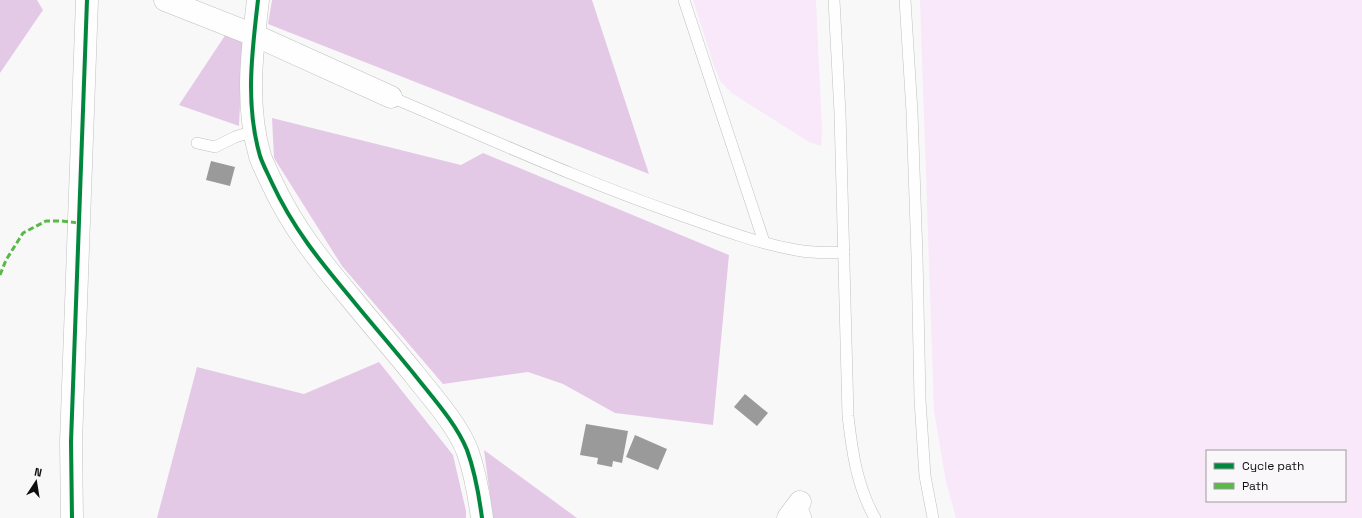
<svg xmlns="http://www.w3.org/2000/svg" width="1362" height="518" viewBox="0 0 1362 518" font-family="'Space Grotesk',sans-serif">
<style>
.green{fill:#f8e8fa;fill-rule:evenodd}
.forest{fill:#e4c9e7}
.building{fill:#9a9a9a}
.lines{fill:none;stroke-linecap:round;stroke-linejoin:round}
.service-casing{stroke:#c1c0c1;stroke-width:12}
.minor-casing{stroke:#c1c0c1;stroke-width:23}
.tertiary-casing{stroke:#c1c0c1;stroke-width:23}
.service{stroke:#fefefe;stroke-width:11}
.minor{stroke:#fefefe;stroke-width:22}
.tertiary{stroke:#fefefe;stroke-width:22}
.quiet{stroke:#58b947;stroke-width:3;stroke-dasharray:6 3;stroke-linecap:butt}
.cycleway-casing{stroke:#faf7fa;stroke-width:6}
.cycleway{stroke:#00873e;stroke-width:4}
</style>
<rect width="100%" height="100%" fill="#f9f8f9"/>
<g class="green">
<path d="M693 0H816L822 130 821 146 809 142 733 94 720 81 714 66Z"/>
<path d="M920 0H1362V518H956L946 482 934 411ZM1207 451H1345V501H1207Z"/>
</g>
<g class="forest">
<path d="M0 0H37L43 10 0 73Z"/>
<path d="M272 0H592L649 174 268 24Z"/>
<path d="M226 34 243 43 239 126 179 105Z"/>
<path d="M272 118 461 165 483 153 729 255 713 425 615 413 563 384 528 372 443 384 342 266 274 158Z"/>
<path d="M379 362 453 455 466 511V518H157L197 367 304 394Z"/>
<path d="M484 450 577 518H493Z"/>
</g>
<g class="building">
<path d="M211 161 235 167 230 186 206 180Z"/>
<path d="M745 394 768 413 757 426 734 407Z"/>
<path d="M586 424 628 431 622 463 613 461 612 467 597 464 598 458 580 455Z"/>
<path d="M635 435 667 449 658 470 626 457Z"/>
</g>
<g class="lines">
<g class="service-casing">
<g id="service">
<path d="M684 0 764 242"/>
<path d="M834 0 840 113 848 416C852 451 857 487 875 518"/>
<path d="M905 0 912 112 917 256 920 400 925 476 933 518"/>
<path d="M391 97C488 138 584 182 683 216 719 229 757 243 796 250 812 253 828 253 844 252"/>
<path d="M197 143 215 147 235 137 254 131"/>
<path d="M800 502 806 518"/>
</g>
</g>
<g class="minor-casing">
<g id="minor">
<path d="M258 0C252 52 245 104 260 156 263 165 268 174 272 183 293 228 319 260 350 297 371 323 393 348 414 374 432 397 456 423 467 450 475 472 479 495 482 518"/>
<path d="M788 518 800 502"/>
</g>
</g>
<g class="tertiary-casing">
<g id="tertiary">
<path d="M165 0 254 35 391 97"/>
<path d="M72 518 71 442 87 0"/>
</g>
</g>
<use href="#service" class="service"/>
<use href="#minor" class="minor"/>
<use href="#tertiary" class="tertiary"/>
<path class="quiet" d="M0 275 6 260 23 233 46 221H62L79 223"/>
<g class="cycleway-casing">
<g id="cycleway">
<path d="M258 0C252 52 245 104 260 156 263 165 268 174 272 183 293 228 319 260 350 297 371 323 393 348 414 374 432 397 456 423 467 450 475 472 479 495 482 518"/>
<path d="M72 518 71 442 87 0"/>
</g>
</g>
<use href="#cycleway" class="cycleway"/>
</g>
<rect x="1206" y="450" width="140" height="52" fill="#faf7fa" stroke="#9c9a9c"/>
<rect x="1214" y="463" width="20" height="6" fill="#00873e" stroke="#9c9a9c"/>
<text x="1242" y="470" font-size="12" fill="#0f0e0f">Cycle path</text>
<rect x="1214" y="483" width="20" height="6" fill="#58b947" stroke="#9c9a9c"/>
<text x="1242" y="490" font-size="12" fill="#0f0e0f">Path</text>
<g transform="translate(36 482) rotate(12)" stroke="#faf7fa" stroke-width="3" paint-order="stroke">
<path d="M0-3L7 15L0 10L-7 15Z" fill="#0f0e0f"/>
<text y="-6" font-size="11" font-weight="bold" text-anchor="middle" fill="#0f0e0f">N</text>
</g>
</svg>
